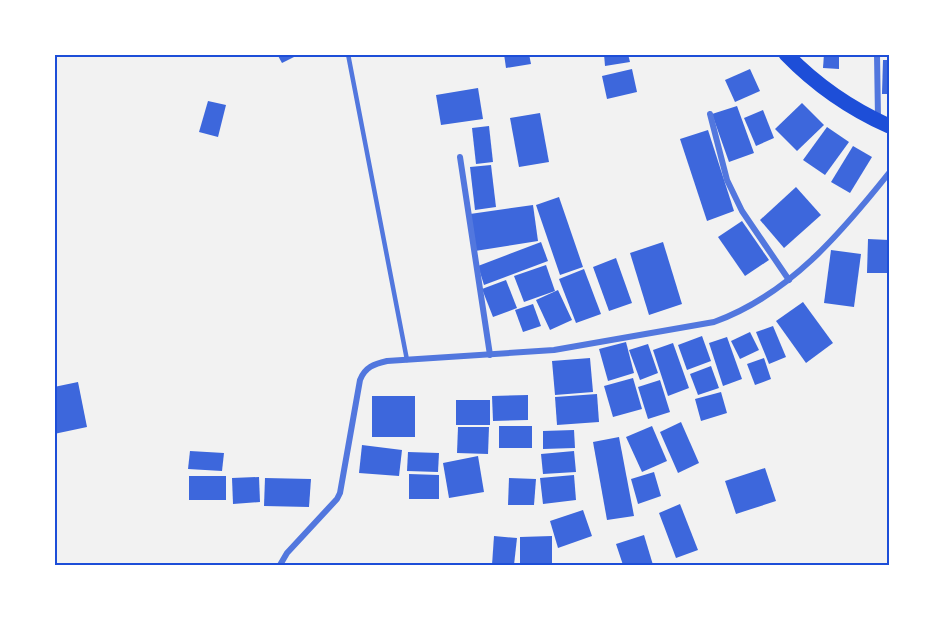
<svg xmlns="http://www.w3.org/2000/svg" width="943" height="619" viewBox="0 0 943 619" font-family="Arial,sans-serif">
<style>
.building{fill:#3d67dc}
.lines{fill:none;stroke-linecap:round;stroke-linejoin:round}
.service{stroke:#5277de;stroke-width:4.5}
.minor{stroke:#5277de;stroke-width:6}
.primary{stroke:#1d4ed8;stroke-width:15}
.neatline{fill:none;stroke:#1d4ed8;stroke-width:2}
</style>
<rect width="100%" height="100%" fill="#f2f2f2"/>
<g class="building">
<path d="M277 54H300L282 63Z"/>
<path d="M504 54H529L531 64 506 68Z"/>
<path d="M604 54H628L630 62 605 66Z"/>
<path d="M824 54H839V69L823 68Z"/>
<path d="M883 60H889V94H882Z"/>
<path d="M632 69 637 92 607 99 602 76Z"/>
<path d="M750 69 760 91 735 102 725 80Z"/>
<path d="M478 88 483 119 441 125 436 95Z"/>
<path d="M208 101 226 105 218 137 199 132Z"/>
<path d="M802 103 824 125 797 151 775 129Z"/>
<path d="M737 106 754 153 729 162 712 114Z"/>
<path d="M763 110 774 138 756 146 744 118Z"/>
<path d="M540 113 549 162 519 167 510 118Z"/>
<path d="M489 126 493 162 476 164 472 128Z"/>
<path d="M827 127 849 142 825 175 803 160Z"/>
<path d="M708 130 734 211 707 221 680 139Z"/>
<path d="M853 146 872 157 850 193 831 182Z"/>
<path d="M491 165 496 207 475 210 470 167Z"/>
<path d="M796 187 821 215 784 248 760 220Z"/>
<path d="M559 197 583 267 560 275 536 205Z"/>
<path d="M533 205 538 241 475 251 470 214Z"/>
<path d="M742 221 769 260 745 276 718 237Z"/>
<path d="M868 239 889 240V273H867Z"/>
<path d="M541 242 548 261 484 285 478 266Z"/>
<path d="M663 242 682 304 649 315 630 253Z"/>
<path d="M831 250 861 254 854 307 824 303Z"/>
<path d="M616 258 632 303 609 311 593 267Z"/>
<path d="M546 265 555 291 524 302 514 276Z"/>
<path d="M584 269 601 314 576 323 559 279Z"/>
<path d="M506 280 517 308 493 317 482 289Z"/>
<path d="M558 290 572 320 550 330 536 300Z"/>
<path d="M803 302 833 343 806 363 776 321Z"/>
<path d="M533 304 541 326 523 332 515 310Z"/>
<path d="M773 326 786 357 769 364 756 332Z"/>
<path d="M750 332 759 350 740 359 731 341Z"/>
<path d="M702 336 711 361 687 370 678 345Z"/>
<path d="M727 337 742 379 723 386 709 343Z"/>
<path d="M626 342 634 373 608 381 599 349Z"/>
<path d="M673 343 689 388 668 396 653 350Z"/>
<path d="M648 344 658 373 640 380 629 350Z"/>
<path d="M590 358 593 392 555 395 552 361Z"/>
<path d="M764 358 771 379 755 385 747 364Z"/>
<path d="M711 366 719 388 698 395 690 374Z"/>
<path d="M633 378 642 409 613 417 604 386Z"/>
<path d="M660 380 670 412 648 419 638 387Z"/>
<path d="M78 382 87 427 54 434V387Z"/>
<path d="M721 392 727 413 701 421 695 399Z"/>
<path d="M597 394 599 422 557 425 555 397Z"/>
<path d="M528 395V420L493 421 492 396Z"/>
<rect x="372" y="396" width="43" height="41"/>
<rect x="456" y="400" width="34" height="25"/>
<path d="M681 422 699 463 678 473 660 432Z"/>
<rect x="499" y="426" width="33" height="22"/>
<path d="M652 426 667 461 642 472 626 437Z"/>
<path d="M458 427H489L488 454 457 453Z"/>
<path d="M574 430 575 448 543 449V431Z"/>
<path d="M619 437 634 516 607 520 593 442Z"/>
<path d="M362 445 402 450 399 476 359 473Z"/>
<path d="M190 451 224 453 222 471 188 469Z"/>
<path d="M574 451 576 472 543 474 541 454Z"/>
<path d="M408 452 439 453 438 472 407 471Z"/>
<path d="M478 456 484 492 449 498 443 463Z"/>
<path d="M765 468 776 501 736 514 725 481Z"/>
<path d="M654 472 661 496 638 504 631 479Z"/>
<path d="M409 474 439 475V499H409Z"/>
<path d="M574 475 576 500 543 504 540 478Z"/>
<rect x="189" y="476" width="37" height="24"/>
<path d="M259 477 260 502 233 504 232 478Z"/>
<path d="M265 478 311 479 309 507 264 506Z"/>
<path d="M509 478 536 479 534 505H508Z"/>
<path d="M680 504 698 550 676 558 659 513Z"/>
<path d="M583 510 592 536 558 548 550 521Z"/>
<path d="M644 535 653 565H623L616 544Z"/>
<path d="M494 536 517 538 514 565H492Z"/>
<path d="M552 536V565H520V537Z"/>
</g>
<g class="lines">
<path class="service" d="M348 54 407 360"/>
<g class="minor">
<path d="M877 54 878 118"/>
<path d="M710 114 727 180 742 211 789 280"/>
<path d="M460 157 490 355"/>
<path d="M280 565 287 553 337 499 340 493 360 380C365 367 374 364 387 361L554 350 714 322C789 295 841 233 889 173"/>
</g>
<path class="primary" d="M786 54C815 84 851 109 889 126"/>
</g>
<rect width="943" height="619" fill="none" stroke="#ffffff" stroke-width="111"/>
<rect x="56" y="56" width="832" height="508" class="neatline"/>
</svg>
